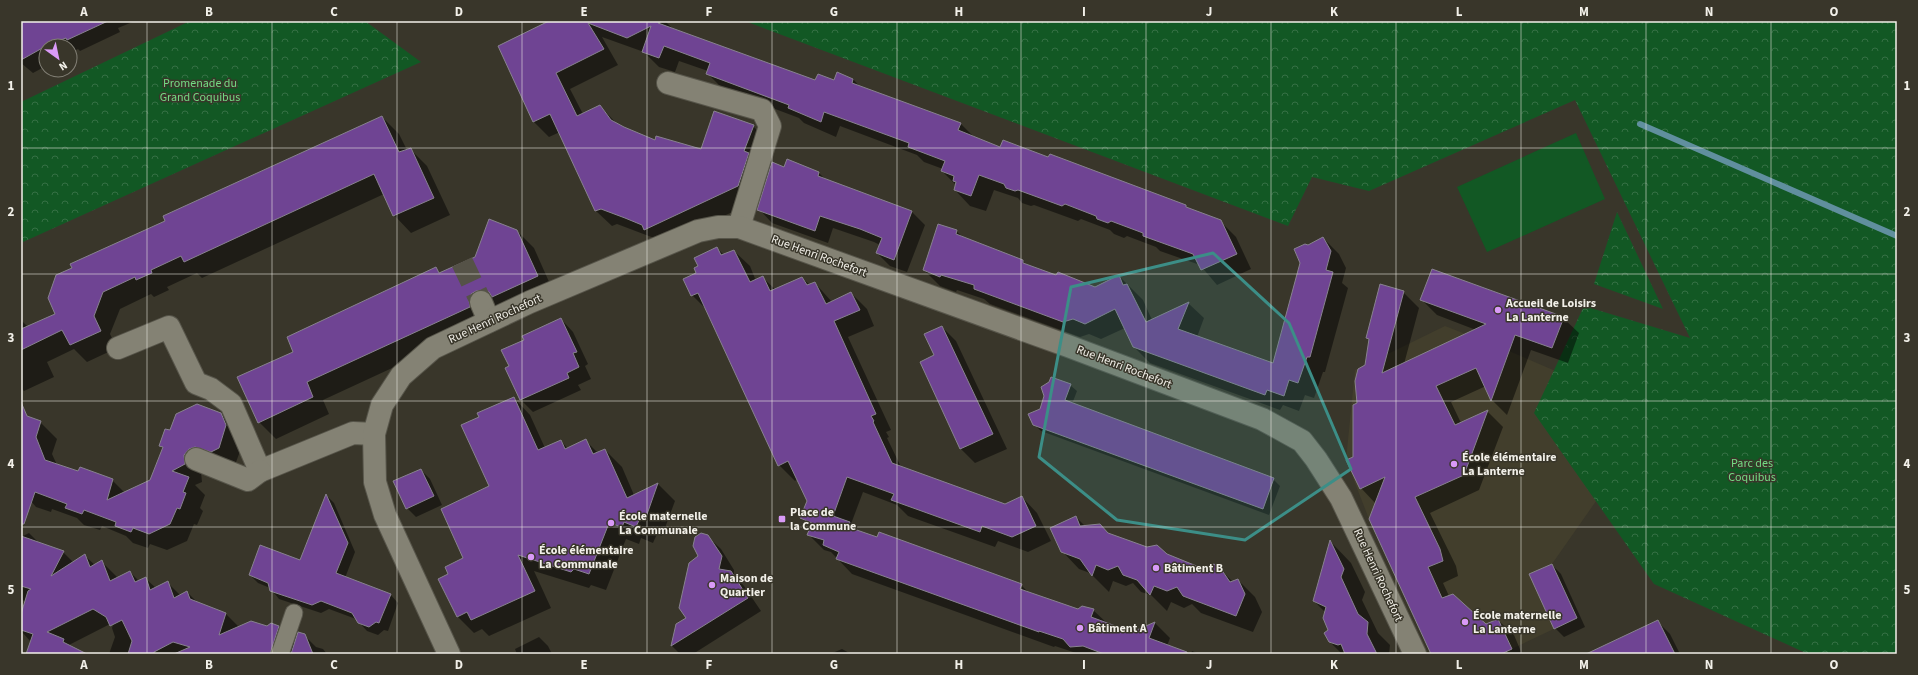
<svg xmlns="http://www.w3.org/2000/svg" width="1918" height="675" viewBox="0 0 1918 675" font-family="'Source Sans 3',sans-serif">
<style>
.built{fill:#423e2c}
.park{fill:url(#park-crowns)}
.garden{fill:#125824}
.shadow{fill:#0007}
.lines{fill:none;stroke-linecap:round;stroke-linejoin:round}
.stream{stroke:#608f9e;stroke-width:6}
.building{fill:#6f4493;stroke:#88828f}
.minor-tunnel{stroke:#555247;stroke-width:22;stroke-dasharray:22 11;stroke-linecap:butt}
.pedestrian-casing{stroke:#57554a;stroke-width:19}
.minor-casing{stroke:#57554a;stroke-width:24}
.pedestrian{stroke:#848274;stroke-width:17}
.minor{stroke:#848274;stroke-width:22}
.marked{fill:#3c8e87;fill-opacity:0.2;stroke:#3c8e87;stroke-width:3;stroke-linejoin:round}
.grid{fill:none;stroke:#f2f0e9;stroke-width:1;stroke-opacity:0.55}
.poi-dot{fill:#d99af7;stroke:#39362a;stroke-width:1.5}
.labels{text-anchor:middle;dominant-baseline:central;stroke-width:3;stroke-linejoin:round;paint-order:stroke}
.park-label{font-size:12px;fill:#73dd84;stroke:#39362a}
.street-label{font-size:12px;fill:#f2f0e9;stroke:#39362a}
.poi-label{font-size:12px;font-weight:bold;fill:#f2f0e9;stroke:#39362a;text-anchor:start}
.neatline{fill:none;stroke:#f2f0e9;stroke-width:1.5}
.grid-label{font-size:13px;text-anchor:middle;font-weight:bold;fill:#f2f0e9}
</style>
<defs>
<pattern id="park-crowns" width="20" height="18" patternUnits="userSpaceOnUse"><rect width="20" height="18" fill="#125824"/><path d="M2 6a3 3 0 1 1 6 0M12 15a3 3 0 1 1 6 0" fill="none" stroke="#357044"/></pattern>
</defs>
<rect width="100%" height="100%" fill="#39362a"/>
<path class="built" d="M1445 326 1509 351 1614 396 1608 484 1552 564 1577 618 1501 654H1431L1369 519 1346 460 1355 370Z"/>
<g class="park">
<path d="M190 21H365L421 62 23 242 21 238V102Z"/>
<path d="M745 21H1897V654H1808L1654 584 1534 413 1584 306 1690 338 1575 100 1369 191 1312 177 1288 226Z"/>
<path d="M1617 212 1663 309 1594 284Z"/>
</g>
<path class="garden" d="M1576 133 1605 199 1487 252 1457 187Z"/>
<g class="shadow">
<path d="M21 21H135L118 28 120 32 80 51 78 49 70 53V46H46V66L33 73 21 63Z"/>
<path d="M551 21H665L673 29 816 82H834L837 74 853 79 861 88 961 124 975 138 1001 148 1186 206 1190 210 1220 221 1236 237 1251 269 1217 285 1200 265 1160 251 1156 247 1127 236 1124 238 1114 234 1110 230 1081 219 1078 221 1034 205 1031 206 1022 203 1018 198 994 190 986 211 970 206 955 190 956 185 942 171 943 169 924 162 917 155 840 126 836 137 804 123 799 118 723 89 707 73 708 71 679 61 675 72 659 67 644 52 602 37 618 65 570 89 583 114 600 106 618 125 655 142 701 150 753 126 769 142 754 202 661 245 654 238 617 224 612 226 596 211 560 132 549 137 534 122 499 47Z"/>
<path d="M382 117 399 134 407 150 410 149 427 166 450 215 411 233 394 215 384 194 202 278 197 273 167 287 169 290 154 297 151 294 120 309 110 334 117 348 87 362 74 349 47 362 54 377 24 391 21 388V320L28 327 56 315 166 221Z"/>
<path d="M788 161 819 173 826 180 912 212 925 225 907 272 890 266 877 253 880 245 874 242 833 228 828 243 772 223 759 209 785 168Z"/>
<path d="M517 231 534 248 554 293 323 400 329 414 276 439 259 422 294 352 436 269 441 274 475 257Z"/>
<path d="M956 231 964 238 1023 261 1026 265 1095 288 1119 276 1143 300 1152 320 1188 303 1204 318 1197 337 1274 365 1309 246 1323 238 1339 254 1346 268 1342 283 1348 288 1325 372H1323L1314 398 1305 395 1299 411 1283 405 1280 410 1150 363 1134 347 1125 328 1101 339 1089 334 1080 337 990 304 984 299 957 290 956 292 940 286 924 270Z"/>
<path d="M717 248 724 255 734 251 750 266 756 281 763 278 776 290 802 278 810 285 815 283 832 302 851 293 867 309 874 326 848 337 891 430 886 432 889 437 887 438 901 467 1005 505 1022 497 1037 513 1051 541 1028 552 998 541 995 547 908 516 897 505 863 492 851 524 858 531 1021 585 1029 593 1078 610H1093L1108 624 1132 633 1155 623 1170 638 1167 646 1189 654H1079L1055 646 1054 647 852 574 831 552 824 550 808 534 811 527 801 518 808 501 798 479 795 481 779 465 707 310 692 295 699 267Z"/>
<path d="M1403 292 1419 308 1404 364 1476 330 1437 315 1422 300 1563 318 1579 333 1568 363 1531 350 1507 415 1492 400 1486 386 1451 402 1461 423 1487 411 1503 427 1479 490 1430 513 1456 566 1458 576 1443 583 1449 596 1485 626 1498 620 1514 635 1522 654H1432L1376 504 1361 488 1354 457 1358 404 1369 340 1367 338Z"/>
<path d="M561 319 573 332 588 364 585 366 591 379 578 385 581 390 533 412 521 400 506 368Z"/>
<path d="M942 327 956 341 1007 449 975 463 961 449 921 363 935 356Z"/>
<path d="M1070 385 1077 391 1072 404 1273 479 1280 486 1269 515 1041 431 1034 424 1041 410Z"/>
<path d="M514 398 530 415 545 448 561 441 568 449 586 441 598 453 605 450 622 467 634 495 658 484 675 501 662 536 657 534 653 543 641 538 639 544 626 539 606 590 591 585 589 588 534 571 551 608 489 636 482 629 474 633 457 616 450 575 465 559 490 487 480 417Z"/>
<path d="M221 414 238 431 243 443 235 465 201 472 202 482 195 485 205 495 200 508 203 511 197 525 194 524 187 541 167 550 150 544 148 548 133 543 126 536 102 526 100 530 84 525 77 518 52 509 51 512 36 507 30 500 21 497V415L40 422 57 439 52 454 57 465 79 473 112 480 125 493 151 481 163 449 160 445 170 432Z"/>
<path d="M421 470 430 479 442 505 416 517 407 508Z"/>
<path d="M326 495 334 503 355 552 345 578 390 594 398 603 388 631 384 630 378 635 367 631 356 619 329 609 321 613 279 599 270 588 258 583 250 575 301 561Z"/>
<path d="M1076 517 1085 526 1204 570 1220 569 1233 582 1238 580 1255 597 1262 612 1253 632 1201 613 1192 604 1184 608 1171 602 1167 611 1151 595 1141 592 1133 583 1126 586 1113 581 1109 592 1090 573 1079 569 1062 551Z"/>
<path d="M29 533 40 544 63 552 74 563 85 556 95 565 102 562 118 578 130 572 139 581 146 579 156 588 167 582 181 596 187 592 198 603 226 614 239 627H279L295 643 304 635 316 647 323 649 327 654H109L115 637 112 628 114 622 69 645 79 654H27L31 642 21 631V617L26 603 21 598V537Z"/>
<path d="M707 536 721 549 734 570V575L744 586 761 611 693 654H680L672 646 677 625 687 619 700 556Z"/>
<path d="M1330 541 1351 563 1365 592 1362 600 1378 633 1390 645 1389 654H1342L1329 641 1330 630 1325 612 1314 601Z"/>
<path d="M1552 565 1561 574 1585 627 1564 637 1555 628Z"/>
<path d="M1657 621 1670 634 1680 654H1590Z"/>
<path d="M539 637 548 646 552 654H517L515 649Z"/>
<path d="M842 649 851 654H830Z"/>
<path d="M1192 651 1199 654H1191Z"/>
</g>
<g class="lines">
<path class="stream" d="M1640 124 1897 236"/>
</g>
<g class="building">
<path d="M21 21H108L67 40 66 38 46 46 21 60Z"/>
<path d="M549 21H662L658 23 815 80 818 74 834 80 837 72 853 79 852 83 961 123 958 130 1000 147 1003 140 1048 157 1050 154 1186 205V207L1221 220 1237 254 1201 270 1193 254 1143 236V233L1111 221 1108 223 1097 219 1096 216 1065 204 1062 206 1018 190 1015 191 1006 188 1004 184 979 175 971 196 954 190 956 182 953 181 954 176 941 171 945 161 908 147 909 143 824 112 821 122 788 108 789 105 706 74 710 63 664 46 659 58 642 52 651 26 627 38 588 23 604 49 556 73 577 116 600 105 611 120 624 127 655 140 656 136 701 149 714 111 754 125 744 151 749 153 738 186 644 230 642 225 625 218 601 209 595 211 550 114 533 122 498 46Z"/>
<path d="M382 116 399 152 411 148 434 198 393 216 374 174 184 262 181 256 151 270 152 273 136 280 135 277 103 292 94 316 101 331 70 345 62 330 21 350V329L55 314 48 298 56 275 72 268 70 264 165 221 163 216Z"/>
<path d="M787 159 819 172 818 176 912 211 894 260 876 253 882 238 860 229 820 216 815 231 757 210 772 162 784 167Z"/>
<path d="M489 219 517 230 538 276 492 297 489 292 483 290 476 291 471 294 469 300 470 307 307 382 313 397 258 423 237 377 293 352 287 337 436 267 439 273 475 257Z"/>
<path d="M938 224 957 230 956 234 1023 260V263L1056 275 1058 272 1095 287 1119 275 1123 285 1127 284 1146 322 1189 302 1178 329 1273 363 1300 263 1294 249 1305 244 1308 245 1323 237 1331 251 1326 270 1333 272 1310 357H1307L1298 383 1289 380 1284 396 1267 390 1265 395 1133 347 1115 309 1085 324 1073 319 1063 322 974 289V285L941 275 940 277 923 270Z"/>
<path d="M717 247 721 255 734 250 750 282 763 276 770 291 802 277 807 285 815 282 826 304 851 292 860 310 834 321 876 414 871 416 874 421 873 422 892 463 1005 504 1022 496 1036 526 1012 537 982 526 980 532 891 500 894 494 847 477 833 516 850 522 848 527 877 537 879 532 1022 584 1020 589 1078 609 1082 606 1094 609 1091 617 1132 632 1155 622 1149 638 1187 652V654H1104L1083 646 1070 647 1063 639 1039 631V632L836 559 839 552 823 545 824 540 807 535 812 523 800 518 807 501 788 461 778 466 698 293 691 296 683 279 696 273 694 268 698 266 694 258Z"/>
<path d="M1432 269 1564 317 1552 348 1515 335 1491 401 1476 368 1436 386 1455 425 1488 410 1464 475 1415 497 1440 549 1443 561 1428 567 1442 598 1453 594 1486 624 1498 619 1512 649 1501 654H1431L1369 519 1385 477 1360 489 1346 460 1353 457V405L1357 403 1355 381 1358 369 1365 365 1369 339 1366 338 1380 284 1404 291 1382 373 1486 324 1420 300Z"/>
<path d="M561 318 577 352 573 353 579 367 567 373 569 378 520 400 505 368 509 366 501 350 524 340 522 336Z"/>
<path d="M942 326 993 434 960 449 920 362 934 355 924 334Z"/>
<path d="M1051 377 1071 384 1065 400 1274 478 1263 509 1033 425 1028 414 1040 409 1044 396 1041 387 1049 382Z"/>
<path d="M514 397 538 450 561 440 565 449 586 439 593 454 605 449 627 498 658 483 645 520 640 518 636 527 624 522 622 527 609 523 589 574 574 569 571 572 518 555 535 591 471 620 467 612 457 617 438 579 448 574 445 567 463 558 441 509 489 486 461 425 479 417 477 413Z"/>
<path d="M21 402 27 416 41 421 36 437 45 460 78 471 80 467 113 479 107 500 150 480 163 447 159 446 165 429 170 430 176 414 197 404 221 413 226 425 219 448 211 452 195 447 189 449 184 455 185 464 172 471 189 477 183 492 186 493 180 509 177 508 170 524 149 534 133 528 131 532 115 526 116 522 84 510 82 514 65 508 67 504 35 492 24 524H21Z"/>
<path d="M421 469 434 496 406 509 393 481Z"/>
<path d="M326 494 348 543 336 573 391 594 379 623 376 622 369 627 358 623 352 613 321 601 312 605 270 591 268 583 249 575 260 545 300 560Z"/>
<path d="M1076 516 1080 526 1100 524 1108 533 1147 547 1157 545 1167 554 1204 569 1214 564 1221 569 1230 582 1238 579 1245 594 1236 616 1183 596 1177 587 1167 591 1154 586 1150 595 1137 580 1123 575 1118 566 1108 570 1096 565 1092 576 1080 559 1061 552 1050 528Z"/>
<path d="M701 533 708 535 722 556 719 569 731 571 748 598 671 646 676 624 686 618 679 608 689 563 698 556 693 546 695 537Z"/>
<path d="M21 536 64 551 51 576 85 554 90 567 102 560 110 581 130 571 135 582 146 577 150 590 168 581 174 598 187 591 190 599 226 613 219 635 251 621 267 626 271 623 279 626 270 654H174L190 647 173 642 154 652V654H128L132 641 122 620 110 626 106 617 93 609 47 632 64 639 63 642 87 654H26L33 634 21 630V614L28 591 31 589 21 586Z"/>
<path d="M1330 540 1344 569 1341 577 1358 614 1368 622 1367 634 1377 654H1345L1341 644 1338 645 1329 642 1324 633 1328 630 1323 618 1326 607 1313 601Z"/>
<path d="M1552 564 1577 618 1554 629 1529 574Z"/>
<path d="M1658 620 1675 654H1586Z"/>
<path d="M298 632 305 634 313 654H291Z"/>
</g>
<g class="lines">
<path class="minor-tunnel" d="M462 262 481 302"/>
<g class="pedestrian-casing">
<path id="pedestrian" d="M280 654 294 613"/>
</g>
<g class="minor-casing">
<g id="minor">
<path d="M668 83 762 110 770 126 739 227"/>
<path d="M481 302 489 321"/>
<path d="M118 348 169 327 196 383 211 389 231 404 260 471 353 433 374 434"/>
<path d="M196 459 248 480 260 471"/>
<path d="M449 654 385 515 375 482 374 434 382 405 401 376 433 348 530 302 698 231 718 227H739L1068 346 1262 419 1302 441 1316 459 1341 498 1415 654"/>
</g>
</g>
<use href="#pedestrian" class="pedestrian"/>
<use href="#minor" class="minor"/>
</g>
<path class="marked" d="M1213 253 1289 323 1351 469 1245 540 1117 520 1039 457 1071 287Z"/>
<path class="grid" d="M147 21V654M272 21V654M397 21V654M522 21V654M647 21V654M772 21V654M897 21V654M1021 21V654M1146 21V654M1271 21V654M1396 21V654M1521 21V654M1646 21V654M1771 21V654M21 148H1897M21 274H1897M21 401H1897M21 527H1897"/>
<g class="poi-dot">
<circle cx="1498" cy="310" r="4"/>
<circle cx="1454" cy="464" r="4"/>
<rect x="778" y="515" width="8" height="8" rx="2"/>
<circle cx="611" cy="523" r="4"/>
<circle cx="531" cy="557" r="4"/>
<circle cx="1156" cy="568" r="4"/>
<circle cx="712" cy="585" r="4"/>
<circle cx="1465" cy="622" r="4"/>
<circle cx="1080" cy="628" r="4"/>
</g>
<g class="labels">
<g class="park-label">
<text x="200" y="83">Promenade du<tspan x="200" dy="14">Grand Coquibus</tspan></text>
<text x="1752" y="463">Parc des<tspan x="1752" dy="14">Coquibus</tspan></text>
</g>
<g class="street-label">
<text transform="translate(819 256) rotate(20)">Rue Henri Rochefort</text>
<text transform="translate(495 319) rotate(-25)">Rue Henri Rochefort</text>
<text transform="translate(1124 367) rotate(21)">Rue Henri Rochefort</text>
<text transform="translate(1378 575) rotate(65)">Rue Henri Rochefort</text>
</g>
<g class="poi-label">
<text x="1506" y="303">Accueil de Loisirs<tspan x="1506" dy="14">La Lanterne</tspan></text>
<text x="1462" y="457">École élémentaire<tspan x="1462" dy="14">La Lanterne</tspan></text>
<text x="790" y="512">Place de<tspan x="790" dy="14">la Commune</tspan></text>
<text x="619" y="516">École maternelle<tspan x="619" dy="14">La Communale</tspan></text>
<text x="539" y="550">École élémentaire<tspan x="539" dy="14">La Communale</tspan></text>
<text x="1164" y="568">Bâtiment B</text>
<text x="720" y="578">Maison de<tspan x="720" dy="14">Quartier</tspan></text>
<text x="1473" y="615">École maternelle<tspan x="1473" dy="14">La Lanterne</tspan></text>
<text x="1088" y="628">Bâtiment A</text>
</g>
</g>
<rect width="1918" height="675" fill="none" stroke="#39362a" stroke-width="44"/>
<g transform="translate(58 58) rotate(147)"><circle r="19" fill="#39362a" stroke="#838076"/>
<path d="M0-3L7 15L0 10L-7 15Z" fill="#d99af7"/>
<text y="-6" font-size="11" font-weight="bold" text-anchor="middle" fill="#f2f0e9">N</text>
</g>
<rect x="22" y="22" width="1874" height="631" class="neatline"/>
<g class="grid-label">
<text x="84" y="16">A</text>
<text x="209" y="16">B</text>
<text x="334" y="16">C</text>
<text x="459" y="16">D</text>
<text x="584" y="16">E</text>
<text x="709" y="16">F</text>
<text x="834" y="16">G</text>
<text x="959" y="16">H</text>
<text x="1084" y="16">I</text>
<text x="1209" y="16">J</text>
<text x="1334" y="16">K</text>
<text x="1459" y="16">L</text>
<text x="1584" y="16">M</text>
<text x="1709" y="16">N</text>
<text x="1834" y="16">O</text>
<text x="11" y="90">1</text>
<text x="1907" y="90">1</text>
<text x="11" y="216">2</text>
<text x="1907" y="216">2</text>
<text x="11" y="342">3</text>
<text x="1907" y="342">3</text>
<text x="11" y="468">4</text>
<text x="1907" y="468">4</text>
<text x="11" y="594">5</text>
<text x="1907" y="594">5</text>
<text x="84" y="669">A</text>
<text x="209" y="669">B</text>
<text x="334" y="669">C</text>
<text x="459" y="669">D</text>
<text x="584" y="669">E</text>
<text x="709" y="669">F</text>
<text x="834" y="669">G</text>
<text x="959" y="669">H</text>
<text x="1084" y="669">I</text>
<text x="1209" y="669">J</text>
<text x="1334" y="669">K</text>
<text x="1459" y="669">L</text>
<text x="1584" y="669">M</text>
<text x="1709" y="669">N</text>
<text x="1834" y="669">O</text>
</g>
</svg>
